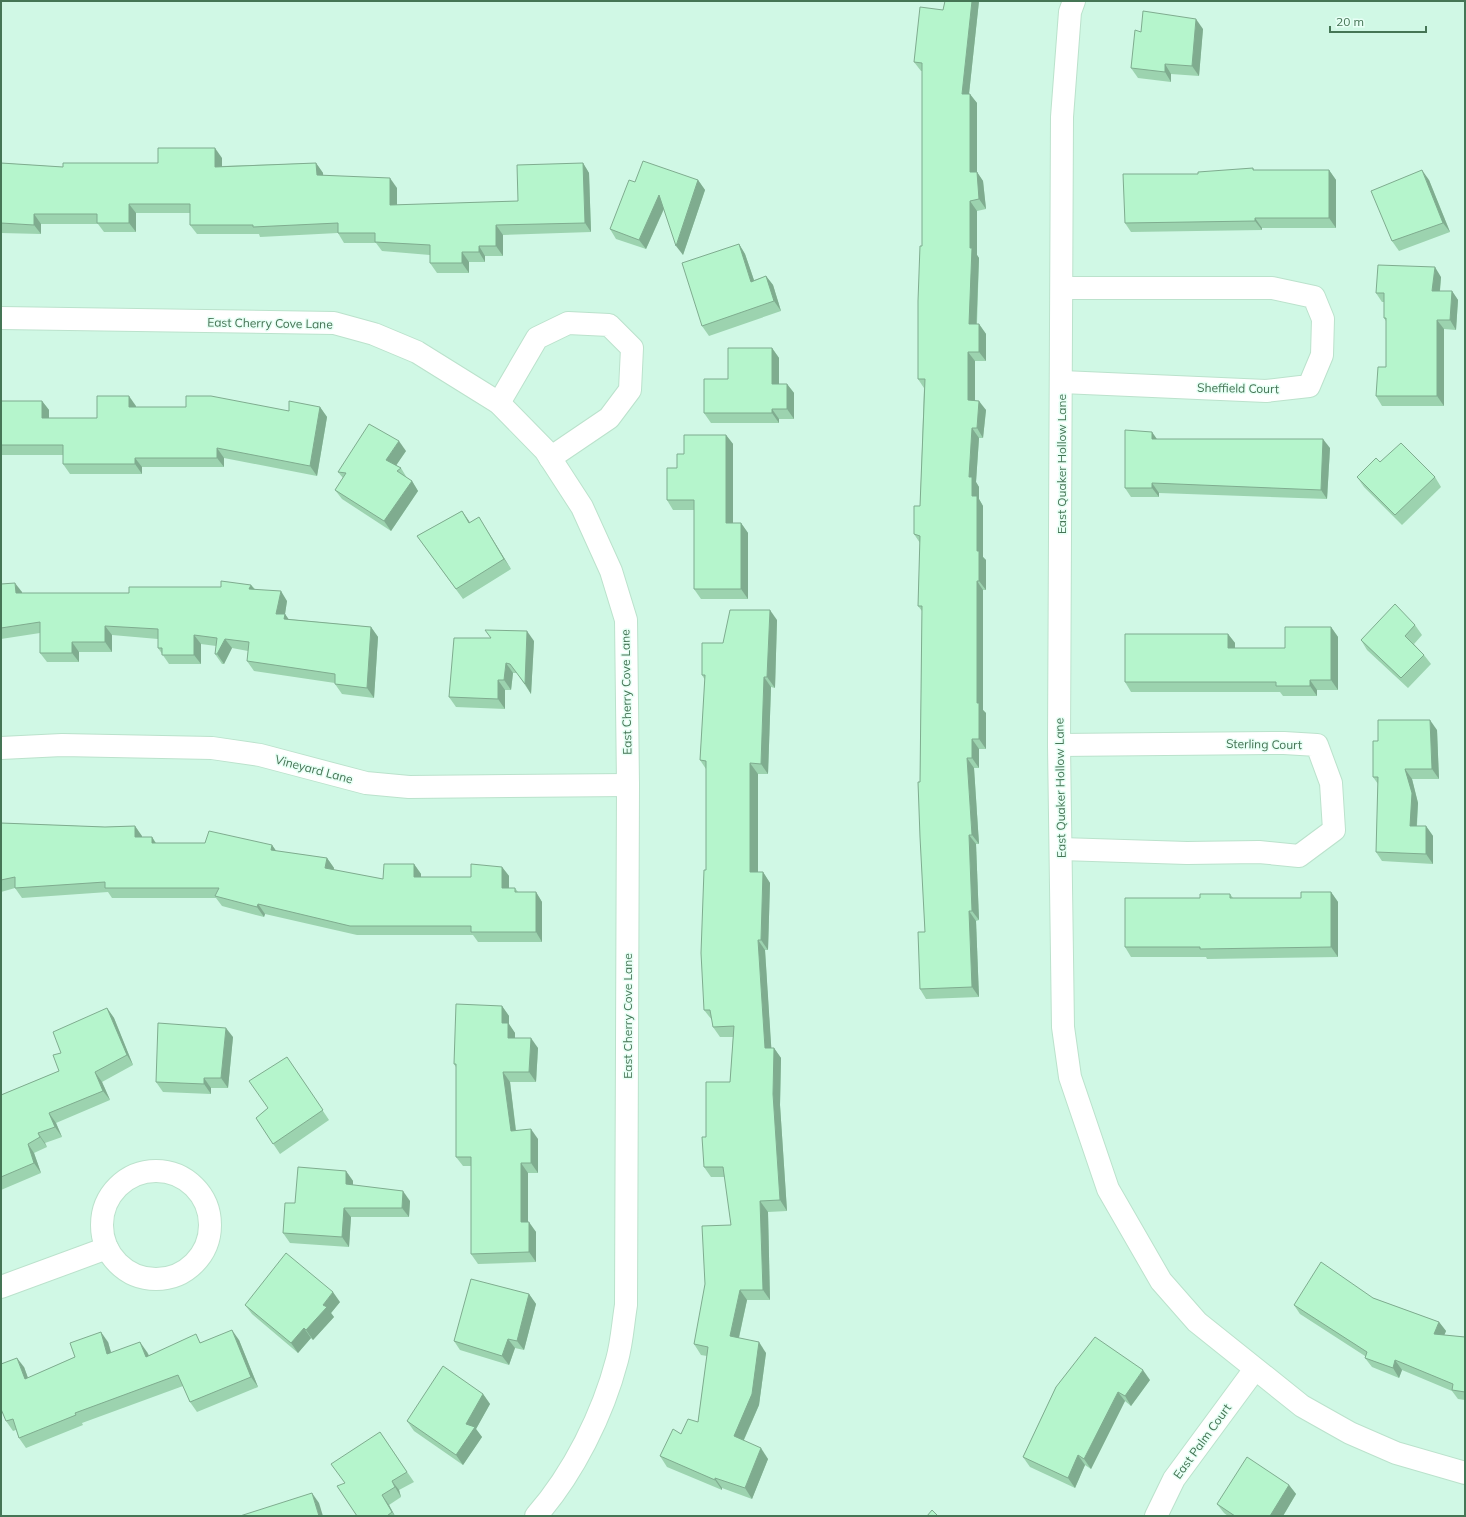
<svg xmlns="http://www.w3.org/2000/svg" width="1466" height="1517" viewBox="0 0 1466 1517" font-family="Mulish,sans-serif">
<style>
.residential{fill:#d0f8e5}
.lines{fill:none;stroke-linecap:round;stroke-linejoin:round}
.minor-casing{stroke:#bbe2cc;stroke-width:24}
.minor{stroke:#fff;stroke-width:22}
.wall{fill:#9cd3af}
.shaded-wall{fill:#7fac8f}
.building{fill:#b5f5cc;stroke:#7fac8f}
.labels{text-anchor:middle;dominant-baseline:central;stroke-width:3;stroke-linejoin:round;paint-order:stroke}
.street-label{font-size:12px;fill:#457555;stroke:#e7fff5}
</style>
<rect width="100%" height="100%" fill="#dffef1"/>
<rect class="residential" x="1" y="1" width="1464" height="1515"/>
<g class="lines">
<g class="minor-casing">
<g id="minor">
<path d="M1074 1 1070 12 1062 117 1059 745 1063 1027 1070 1077 1108 1189 1161 1281 1197 1322 1302 1406 1350 1433 1396 1453 1465 1473"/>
<path d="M1062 288H1272L1314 297 1323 319 1322 355 1309 386 1266 391 1062 382"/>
<path d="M1 318 334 323 374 334 417 352 499 403 545 450 582 507 611 571 626 620 628 785 626 1305C623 1323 622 1342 617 1360 603 1414 573 1474 536 1516"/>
<path d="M499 403 537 338 568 323 609 325 632 348 630 390 609 418 550 458"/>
<path d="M1059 745 1284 743 1317 745 1331 783 1334 830 1299 856 1259 852 1187 853 1061 849"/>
<path d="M1 748 62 745 212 748 260 755 366 783 409 787 628 785"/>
<circle cx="156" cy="1225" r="54"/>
<path d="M1 1287 107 1248"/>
<path d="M1156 1516 1174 1479 1255 1369"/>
</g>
</g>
<use href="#minor" class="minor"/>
</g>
<g class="wall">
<path d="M945 1H979L969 94 977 103V172L983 181 986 209 977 211V255L979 258 977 324H979L986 334V361H975V401L986 410 983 438H979L976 482 979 487V499L983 506V557L986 560V590H983V710L986 713V749H979V768H974L979 844H976L979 920 976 921 979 997 926 999 920 989 925 932 920 782 922 611 918 606 920 543 914 534 920 506 924 388 918 379 922 246V71H921L914 62 943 10Z"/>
<path d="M1203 29 1199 76 1171 74V82L1138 78 1131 68 1141 32Z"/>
<path d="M222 158V166L316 163 323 173V175L397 188V205L518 201 583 163 589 173 591 232 503 235V256H485V262H469V273H437L430 263V255L382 251 376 243H344L338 233 260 237 259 234H197L190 225V213H136V232H104L98 224H41V234L1 233V163L63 167 158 163Z"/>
<path d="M1253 168 1254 170H1329L1336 180V228H1262V230L1131 232 1125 223 1198 174Z"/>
<path d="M698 180 705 190 683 255 664 209 646 249 616 239 610 229 635 182Z"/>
<path d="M1429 180 1450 232 1399 251 1392 241Z"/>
<path d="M739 244 745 254 754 280 766 276 773 285 781 311 709 336 702 326Z"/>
<path d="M1441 277 1440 291H1452L1458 300 1456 330 1444 329V406H1382L1376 396 1386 367V321L1384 318V302H1382L1376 293Z"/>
<path d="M772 348 779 358V384H787L794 393V419H779V423H711L704 413 728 379Z"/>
<path d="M1 401H42L49 410V418H97L136 406V407L289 411 320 407 327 417 317 476 224 458V467H142V474H70L63 464V455H1Z"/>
<path d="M1152 432 1156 439 1330 448 1327 499 1159 493V497H1131L1125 488Z"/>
<path d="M726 435 733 444V523H741L748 533V599H701L694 589V510H673L667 500 684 454Z"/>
<path d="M406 451 396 465 401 468 407 478 412 481 418 491 391 531 342 499 335 490 343 478 338 472Z"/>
<path d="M1380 462 1435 477 1441 487 1402 525 1364 487 1357 477Z"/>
<path d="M462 511 470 523 479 517 485 527 511 569 463 599 417 536Z"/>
<path d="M1 584 22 592V593H129L251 585 255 589 287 601 285 614 288 619 371 627 378 637 374 698 342 694 335 684V683L254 671 247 661 248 651 232 648 224 664H222L215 654 216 646 201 644V664H169L158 648V639L112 635V652H79V662H47L40 653V633L1 639Z"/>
<path d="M777 620 775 688 771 687 768 774H758V872H763L770 883 768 950H765L771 1048H774L781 1058 780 1105 787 1211 768 1212 770 1300H747L739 1338 766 1353 759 1405 744 1440 768 1459 752 1499 722 1488V1490L667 1467 660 1456 681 1434 698 1422 707 1356 701 1355 694 1344 731 1225 725 1177H711L704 1167 706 1137 730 1082 733 1037H720L713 1027 712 1020 704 1010 706 870V769L700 760 705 680 702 675 723 643Z"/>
<path d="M1415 625 1422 635 1414 644 1424 655 1431 664 1408 688 1367 650 1361 640Z"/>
<path d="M1331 627 1338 637V690H1317V696H1283L1280 692H1131L1125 682 1228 634 1235 643V648H1285Z"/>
<path d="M534 641 531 694 517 673H513L511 690H505V709L456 707 449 697Z"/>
<path d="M1437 730 1439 779H1412L1418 803 1417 826H1426L1433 836V864L1382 861 1376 852 1378 784 1373 777Z"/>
<path d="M1 823 105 827 135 826 142 837H152L156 843 272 845 276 851 327 858 334 868 333 870 383 879 414 864 421 874V877H471L502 867 509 876V888H515L518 892H536L542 902V942H478L473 935H357L265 914 264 917 222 906 216 898H112L108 892 22 898 15 888 1 892Z"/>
<path d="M1331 892 1338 902V957L1207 959 1206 957H1131L1125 947 1200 898 1230 894 1233 898H1301Z"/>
<path d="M502 1006 509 1016V1024L515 1033V1038L538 1048 536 1082H510L516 1130 538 1139V1173H528V1222L536 1232V1262L478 1264 471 1254V1166H463L456 1157V1067L454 1064Z"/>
<path d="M107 1008 114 1018 133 1065 102 1082 110 1100 56 1123 62 1137 45 1143 47 1147 34 1153 41 1173 1 1190V1095L59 1071 61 1053Z"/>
<path d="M233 1037 228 1088H211V1094L163 1092 156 1082Z"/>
<path d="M287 1057 329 1120 280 1154 256 1118 268 1108Z"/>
<path d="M346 1171 353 1181V1185L410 1201 409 1217H351L349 1247 290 1243 283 1233 295 1203Z"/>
<path d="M529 1294 536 1304 524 1350 515 1348 509 1365 460 1350 454 1341Z"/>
<path d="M1373 1298 1439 1322 1446 1331 1444 1335 1465 1337V1400L1458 1399 1452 1391 1402 1370 1399 1378 1372 1367 1365 1358V1356L1300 1314 1294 1305Z"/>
<path d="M340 1302 331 1313 334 1317 313 1340 311 1338 298 1353 252 1314 245 1305Z"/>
<path d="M239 1340 258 1387 197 1412 190 1402 183 1386 82 1423 83 1425 26 1448 19 1438 16 1430 13 1431 6 1421 24 1367 28 1378 108 1342 111 1352H147L149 1355 202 1342Z"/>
<path d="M1150 1380 1131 1406 1125 1401 1091 1469 1085 1465 1075 1488 1030 1467 1023 1457 1056 1387Z"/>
<path d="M483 1394 490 1404 476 1429 482 1437 463 1465 414 1431 407 1421Z"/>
<path d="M380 1432 414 1482 399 1490 401 1497 389 1505 395 1516H357L345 1483Z"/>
<path d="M1289 1485 1296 1494 1283 1516H1228L1224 1513 1217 1504Z"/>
</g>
<g class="shaded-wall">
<path d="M972 1H979L968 103 962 94Z"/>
<path d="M1196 19 1203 29 1199 76 1192 66Z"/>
<path d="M1165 64 1171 74V82L1165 72Z"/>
<path d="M970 94 977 103V172L983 181 986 209 979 199 970 172Z"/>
<path d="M215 148 222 158V176L215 167Z"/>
<path d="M316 163 323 173 324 185 317 175Z"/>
<path d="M583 163 589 173 591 232 585 223Z"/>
<path d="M1329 170 1336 180V228L1329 218Z"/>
<path d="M1422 170 1429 180 1450 232 1443 223Z"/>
<path d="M390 178 397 188V215L390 205Z"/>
<path d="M698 180 705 190 683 255 676 246Z"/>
<path d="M659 195 666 204 646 249 639 240Z"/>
<path d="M970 201 977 211V255L979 258 976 334 969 324Z"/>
<path d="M129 204 136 213V232L129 223Z"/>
<path d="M34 214 41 224V234L34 225Z"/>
<path d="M1255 218 1262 228V230L1255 221Z"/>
<path d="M496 225 503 235V256L496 246Z"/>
<path d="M739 244 745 254 758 292 751 282Z"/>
<path d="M479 246 485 256V262L479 252Z"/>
<path d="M462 252 469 262V273L462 263Z"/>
<path d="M1435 267 1441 277 1439 300 1432 291Z"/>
<path d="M766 276 773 285 781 311 774 301Z"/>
<path d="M1452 291 1458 300 1456 330 1450 320Z"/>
<path d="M1437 320 1444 329V406L1437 396Z"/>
<path d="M979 324 986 334V361L979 352Z"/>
<path d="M772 348 779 358V393L772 384Z"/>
<path d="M968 352 975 361V410L968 400Z"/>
<path d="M787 384 794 393V419L787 409Z"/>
<path d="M129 396 136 406V417L129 407Z"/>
<path d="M42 401 49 410V427L42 418Z"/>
<path d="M979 401 986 410 983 438 977 428Z"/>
<path d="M320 407 327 417 317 476 310 466Z"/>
<path d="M772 409 779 419V423L772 413Z"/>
<path d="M972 428 979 438 976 482 979 487V499L983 506V557L986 560V590L979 581 972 496 969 477Z"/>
<path d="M1152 432 1159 442 1152 439Z"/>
<path d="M726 435 733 444V533L726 523Z"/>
<path d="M1323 439 1330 448 1327 499 1321 490Z"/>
<path d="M399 441 406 451 393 470 386 460Z"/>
<path d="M217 448 224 458V467L217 458Z"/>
<path d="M135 458 142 467V474L135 464Z"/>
<path d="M412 481 418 491 391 531 384 521Z"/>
<path d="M1152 483 1159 493V497L1152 488Z"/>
<path d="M462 511 469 521 475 533 469 523Z"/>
<path d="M479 517 485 527 511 569 504 559Z"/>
<path d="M741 523 748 533V599L741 589Z"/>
<path d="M977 581 983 590V710L986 713V749L979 739 977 703Z"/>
<path d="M15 583 22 592 23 603 16 593Z"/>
<path d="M251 585 258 594 249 589Z"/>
<path d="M281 591 287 601 285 614 292 624 276 614Z"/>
<path d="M770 610 777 620 775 688 767 677Z"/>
<path d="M105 626 112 635V652L105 642Z"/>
<path d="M371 627 378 637 374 698 367 688Z"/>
<path d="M1331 627 1338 637V690L1331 680Z"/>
<path d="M527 631 534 641 531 694 525 684Z"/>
<path d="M1228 634 1235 643V658L1228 648Z"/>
<path d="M194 635 201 644V664L194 655Z"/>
<path d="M225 639 232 648 224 664 217 654Z"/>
<path d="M72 642 79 652V662L72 653Z"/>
<path d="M506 663 513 673 511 690 504 680Z"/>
<path d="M764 677 771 687 768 774 761 764Z"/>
<path d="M498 680 505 690V709L498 699Z"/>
<path d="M1310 680 1317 690V696L1310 686Z"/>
<path d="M1430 720 1437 730 1439 779 1432 769Z"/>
<path d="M972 739 979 749V768L972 758Z"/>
<path d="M967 758 974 768 979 844 972 835Z"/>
<path d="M750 763 758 774V882L750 872Z"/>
<path d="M1405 769 1412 779 1418 803 1416 836 1410 826Z"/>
<path d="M135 826 142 836V847L135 837Z"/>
<path d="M1426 826 1433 836V864L1426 854Z"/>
<path d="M969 835 976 844 979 920 972 911Z"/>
<path d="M152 837 158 847 152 843Z"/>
<path d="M272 845 279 855 271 850Z"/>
<path d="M327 858 334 868 332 878 325 868Z"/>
<path d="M414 864 421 874V887L414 877Z"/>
<path d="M502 867 509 876V898L502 888Z"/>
<path d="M763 872 770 883 768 950 761 940Z"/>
<path d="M536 892 542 902V942L536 932Z"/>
<path d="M1331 892 1338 902V957L1331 947Z"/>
<path d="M258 904 265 914 264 917 257 907Z"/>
<path d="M969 911 976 921 979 997 972 987Z"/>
<path d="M758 940 765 950 772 1058 765 1048Z"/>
<path d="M502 1006 509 1016V1024L515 1033V1048L508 1038 502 1023Z"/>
<path d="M107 1008 114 1018 133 1065 127 1055Z"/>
<path d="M226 1028 233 1037 228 1088 221 1078Z"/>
<path d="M531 1038 538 1048 536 1082 529 1072Z"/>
<path d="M774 1048 781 1058 780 1105 787 1211 780 1200 773 1094Z"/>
<path d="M95 1072 102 1082 110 1100 103 1091Z"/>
<path d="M503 1072 510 1082 517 1141 511 1131Z"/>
<path d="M204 1078 211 1088V1094L204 1084Z"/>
<path d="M49 1113 56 1123 62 1137 55 1127Z"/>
<path d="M531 1129 538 1139V1173L531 1163Z"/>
<path d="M38 1133 45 1143 47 1147 40 1137Z"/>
<path d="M28 1144 34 1153 41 1173 34 1163Z"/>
<path d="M521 1163 528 1173V1232L521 1222Z"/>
<path d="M346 1171 353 1181V1194L346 1184Z"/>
<path d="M403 1191 410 1201 409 1217 402 1208Z"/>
<path d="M760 1201 768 1212 770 1300 763 1290Z"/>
<path d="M344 1208 351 1217 349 1247 342 1237Z"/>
<path d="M529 1222 536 1232V1262L529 1252Z"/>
<path d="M740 1290 747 1300 737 1346 730 1336Z"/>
<path d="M333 1292 340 1302 331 1313 334 1317 313 1340 306 1330 323 1305Z"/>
<path d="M529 1294 536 1304 524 1350 517 1341Z"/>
<path d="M1439 1322 1446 1331 1441 1343 1434 1334Z"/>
<path d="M304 1328 311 1338 298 1353 291 1343Z"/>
<path d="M232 1330 239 1340 258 1387 251 1377Z"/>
<path d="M101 1332 108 1342 114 1363 107 1354Z"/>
<path d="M508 1339 515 1348 509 1365 502 1356Z"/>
<path d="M140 1342 147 1352 153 1366 146 1357Z"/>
<path d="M759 1342 766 1353 759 1405 741 1446 734 1436Z"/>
<path d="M17 1358 24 1367 32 1389 25 1379Z"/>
<path d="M1395 1360 1402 1370 1399 1378 1393 1368Z"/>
<path d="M1143 1370 1150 1380 1131 1406 1125 1396Z"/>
<path d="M1118 1392 1125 1401 1091 1469 1084 1459Z"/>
<path d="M483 1394 490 1404 476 1429 482 1437 463 1465 456 1455 466 1424Z"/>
<path d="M761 1448 768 1459 752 1499 745 1488Z"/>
<path d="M1078 1455 1085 1465 1075 1488 1068 1478Z"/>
<path d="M715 1478 722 1488V1490L715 1480Z"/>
<path d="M392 1481 399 1490 401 1497 395 1487Z"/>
<path d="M1289 1485 1296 1494 1283 1516H1270Z"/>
<path d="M312 1493 319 1503 323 1516H319Z"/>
<path d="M382 1495 389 1505 395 1516 392 1512Z"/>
</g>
<g class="building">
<path d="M945 1H972L962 94H970V172H977L979 199 970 201V248H972L969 324H979V352H968V400L979 401 977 428H972L969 477H972V496H977V551H979V581H977V703H979V739H972V758H967L972 835H969L972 911H969L972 987 920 989 918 932H925L920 837 918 782H920L922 606H918L920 536 914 534V506H920L925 379H918V301L920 246H922V63L914 62 920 7 943 10Z"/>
<path d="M1143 11 1196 19 1192 66 1165 64V72L1131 68 1135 30 1141 32Z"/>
<path d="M158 148H215V167L316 163 317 175 390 178V205L518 201 517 165 583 163 585 223 496 225V246H479V252H462V263H430V245L375 242V233H338V223L253 227V225H190V204H129V223H97V214H34V225L1 223V163L63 167V163H158Z"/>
<path d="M643 161 698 180 676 246 659 195 639 240 610 229 629 180 635 182Z"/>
<path d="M1253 168V170H1329V218H1255V221L1125 223 1123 174H1198V172Z"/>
<path d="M1422 170 1443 223 1392 241 1371 191Z"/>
<path d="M739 244 751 282 766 276 774 301 702 326 682 263Z"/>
<path d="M1378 265 1435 267 1432 291H1452L1450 320H1437V396H1376L1378 367H1386V318H1384V293H1376Z"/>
<path d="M728 348H772V384H787V409H772V413H704V379H728Z"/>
<path d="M97 396H129V407H186V396H211L289 411V401L320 407 310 466 217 448V458H135V464H63V445H1V401H42V418H97Z"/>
<path d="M369 424 399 441 386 460 401 468 397 471 412 481 384 521 335 490 346 473 338 472Z"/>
<path d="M1125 430 1152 432V439H1323L1321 490 1152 483V488H1125Z"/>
<path d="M684 435H726V523H741V589H694V500H667V468H677V454H684Z"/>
<path d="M1401 443 1435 477 1395 515 1357 477 1376 458 1380 462Z"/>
<path d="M462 511 469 523 479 517 504 559 456 589 417 536Z"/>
<path d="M221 581 251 585 249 589 281 591 276 614H285L284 619 371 627 367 688 335 684V674L247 661 249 642 225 639 217 654H215L217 638 194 635V655H162V648H158V629L105 626V642H72V653H40V622L1 628V584L15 583 16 593H129V587H221Z"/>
<path d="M1395 604 1415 625 1405 636 1424 655 1401 678 1361 640Z"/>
<path d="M730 610H770L767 677H764L761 764 750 763V872H763L761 940H758L765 1048H774L773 1094 780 1200 760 1201 763 1290H740L730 1336 759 1342 752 1394 734 1436 761 1448 745 1488 715 1478V1480L660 1456 673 1429 681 1434 688 1419 698 1422 708 1347 694 1344 705 1284 702 1226 731 1225 723 1167H704L702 1137H706V1082H730L734 1026 713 1027 710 1010H704L701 953 704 870H706V761L700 760 705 675H702V643H723Z"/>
<path d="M1285 627H1331V680H1310V686H1276V682H1125V634H1228V648H1285Z"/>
<path d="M485 630 527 631 525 684 510 664 506 663 504 680H498V699L449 697 454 638H491Z"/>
<path d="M1378 720H1430L1432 769H1405L1412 793 1410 826H1426V854L1376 852 1378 777H1373V741H1378Z"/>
<path d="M1 823 105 827 135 826V837H152V843H205L209 831 272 845 271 850 327 858 325 868 383 879 384 864H414V877H471V864L502 867V888H515V892H536V932H471V926H350L258 904 257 907 215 896 219 888H105V882L15 888V877L1 880Z"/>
<path d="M1301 892H1331V947L1200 949V947H1125V898H1200V894H1230V898H1301Z"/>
<path d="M456 1004 502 1006V1023H508V1038H531L529 1072H503L511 1131 531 1129V1163H521V1222H529V1252L471 1254V1157H456V1064H454Z"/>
<path d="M107 1008 127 1055 95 1072 103 1091 49 1113 55 1127 38 1133 40 1137 28 1144 34 1163 1 1177V1095L59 1071 53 1055 61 1053 53 1032Z"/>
<path d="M158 1023 226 1028 221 1078H204V1084L156 1082Z"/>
<path d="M287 1057 323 1110 273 1144 256 1118 268 1108 249 1081Z"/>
<path d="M298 1167 346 1171V1184L403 1191 402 1208H344L342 1237 283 1233 285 1203H295Z"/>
<path d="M286 1253 333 1292 323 1305 327 1307 306 1330 304 1328 291 1343 245 1305Z"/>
<path d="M1321 1262 1373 1298 1439 1322 1434 1334 1465 1337V1392L1452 1390 1453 1384 1395 1360 1393 1368 1365 1358 1367 1352 1294 1305Z"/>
<path d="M471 1279 529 1294 517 1341 508 1339 502 1356 454 1341Z"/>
<path d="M232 1330 251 1377 190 1402 178 1375 75 1413 76 1415 19 1438 13 1419 6 1421 1 1409V1364L17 1358 25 1379 75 1357 70 1343 101 1332 107 1354 140 1342 146 1357 196 1334 200 1343Z"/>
<path d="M1095 1337 1143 1370 1125 1396 1118 1392 1084 1459 1078 1455 1068 1478 1023 1457 1056 1387Z"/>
<path d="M443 1366 483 1394 466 1424 475 1427 456 1455 407 1421Z"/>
<path d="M380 1432 407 1472 392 1481 395 1487 382 1495 392 1512 387 1516H357L337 1486 345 1483 331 1464Z"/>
<path d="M1247 1457 1289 1485 1270 1516H1235L1217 1504Z"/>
<path d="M312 1493 319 1516H240Z"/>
<path d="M932 1510 938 1516H927Z"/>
</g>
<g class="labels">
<g class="street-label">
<text transform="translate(270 323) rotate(1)">East Cherry Cove Lane</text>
<text transform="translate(1238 388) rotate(1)">Sheffield Court</text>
<text transform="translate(1061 464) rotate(-90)">East Quaker Hollow Lane</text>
<text transform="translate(626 692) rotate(-91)">East Cherry Cove Lane</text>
<text transform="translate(1264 744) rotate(1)">Sterling Court</text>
<text transform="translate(314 769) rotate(15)">Vineyard Lane</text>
<text transform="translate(1060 788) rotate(-91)">East Quaker Hollow Lane</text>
<text transform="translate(627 1016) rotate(-90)">East Cherry Cove Lane</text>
<text transform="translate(1202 1441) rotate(-54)">East Palm Court</text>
</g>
</g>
<rect width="1466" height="1517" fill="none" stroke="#457555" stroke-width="4"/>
<path d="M1330 26v6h96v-6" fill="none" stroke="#457555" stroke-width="2"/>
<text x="1336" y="26" font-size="12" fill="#457555" stroke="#e7fff5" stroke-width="3" paint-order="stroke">20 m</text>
</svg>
